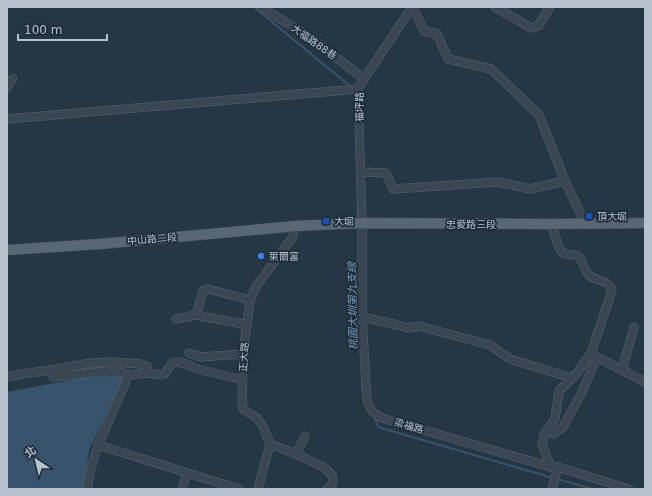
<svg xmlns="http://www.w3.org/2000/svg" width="652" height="496" viewBox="0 0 652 496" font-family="'DejaVu Sans','Noto Sans TC',sans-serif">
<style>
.water{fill:#38546c}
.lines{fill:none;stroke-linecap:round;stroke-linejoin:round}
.stream{stroke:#38546c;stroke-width:2}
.minor-casing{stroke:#586571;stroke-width:9}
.major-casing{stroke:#465360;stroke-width:11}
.minor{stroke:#3a4753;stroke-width:8}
.major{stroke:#586773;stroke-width:10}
.transit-dot{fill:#1a4fb4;stroke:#1e2c39;stroke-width:1.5}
.shop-dot{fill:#3f7fe0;stroke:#1e2c39;stroke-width:1.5}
.labels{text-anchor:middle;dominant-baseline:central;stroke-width:3.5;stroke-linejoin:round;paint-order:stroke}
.street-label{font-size:10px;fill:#b7c2cd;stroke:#1e2c39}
.poi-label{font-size:10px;fill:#b7c2cd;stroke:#1e2c39;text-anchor:start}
.water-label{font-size:11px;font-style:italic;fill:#7596b2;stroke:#1e2c39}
</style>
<rect width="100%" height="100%" fill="#253644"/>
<path class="water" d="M126 375 89 450 84 489H7V392L86 377Z"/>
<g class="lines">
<g class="stream">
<path d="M254 7 351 87"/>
<path d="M362 380V387L363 390"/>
<path d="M374 416 378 427 553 478"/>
<path d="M557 479 593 489"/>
</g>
<g class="minor-casing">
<g id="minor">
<path d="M261 7 314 40 364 79"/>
<path d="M412 7 364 79 358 89 362 223V317L367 400C370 410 373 413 382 418L551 467H558L629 489"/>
<path d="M413 7 424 31 437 34 448 59 491 69 539 115 565 181 585 223"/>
<path d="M495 7 531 28 538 26 550 7"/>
<path d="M7 88 13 78"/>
<path d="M7 119 358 89"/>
<path d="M361 172 386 173 393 189 498 182 530 189 565 181"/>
<path d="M196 315 203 291 208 289 250 300"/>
<path d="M362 317 398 325 408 328 419 326 490 345C498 350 504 356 513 360L572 378"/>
<path d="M176 319 196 315 247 325"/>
<path d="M189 353 201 357 243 354"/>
<path d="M593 355 645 382"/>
<path d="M622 370 634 327"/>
<path d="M7 377 21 374 45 371 91 363 112 362 141 364 147 366V373"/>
<path d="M53 377 115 370 128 375 147 373 161 375 165 374 172 363 176 362 183 363 198 369 243 380"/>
<path d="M547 431 554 434 563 427 581 394 597 357"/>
<path d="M270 444 296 454 325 468 332 475 333 481 332 485 327 489"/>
<path d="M98 445 239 489"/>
<path d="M296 454 305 436"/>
<path d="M551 467 542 445 544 435 555 418 559 391 577 373 591 353 612 290C608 279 596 282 589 275 583 270 583 259 578 256 574 253 567 256 563 253 559 251 553 229 551 224"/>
<path d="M87 489 91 468 98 445 125 384 128 375"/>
<path d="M182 489 187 473"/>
<path d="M258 489 270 444 263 426 257 418 243 409 242 404 243 354 250 300 257 285 292 238 296 226"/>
<path d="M552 489 558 467"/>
</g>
</g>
<g class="major-casing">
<path id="major" d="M7 250 100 244 296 226 362 223 551 224 645 223"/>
</g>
<use href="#minor" class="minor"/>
<use href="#major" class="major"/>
</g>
<g class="transit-dot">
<rect x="585" y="212" width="8" height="8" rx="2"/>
<rect x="322" y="217" width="8" height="8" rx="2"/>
</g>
<circle class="shop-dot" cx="261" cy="256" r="4"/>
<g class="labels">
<g class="street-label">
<text transform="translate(314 42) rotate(35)">大福路88巷</text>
<text transform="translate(359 107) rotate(-90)">福坪路</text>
<text x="471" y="224">忠愛路三段</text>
<text transform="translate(152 239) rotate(-5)">中山路二段</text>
<text transform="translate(244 357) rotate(-86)">正大路</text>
<text transform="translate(409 426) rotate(16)">梁福路</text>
</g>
<g class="poi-label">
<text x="597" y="216">頂大堀</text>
<text x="334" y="221">大堀</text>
<text x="269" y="256">萊爾富</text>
</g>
<g class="water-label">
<text transform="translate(353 306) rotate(-91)">桃園大圳第九支線</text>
</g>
</g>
<rect width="652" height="496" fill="none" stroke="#b7c2cd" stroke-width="16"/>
<g transform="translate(36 460) rotate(325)" stroke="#1e2c39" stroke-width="3" paint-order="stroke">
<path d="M0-3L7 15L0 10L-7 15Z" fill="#b7c2cd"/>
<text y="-6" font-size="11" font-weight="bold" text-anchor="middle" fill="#b7c2cd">北</text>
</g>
<path d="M18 34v6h89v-6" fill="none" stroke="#b7c2cd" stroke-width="2"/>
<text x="24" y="34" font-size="12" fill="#b7c2cd" stroke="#1e2c39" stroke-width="3" paint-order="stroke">100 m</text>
</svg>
